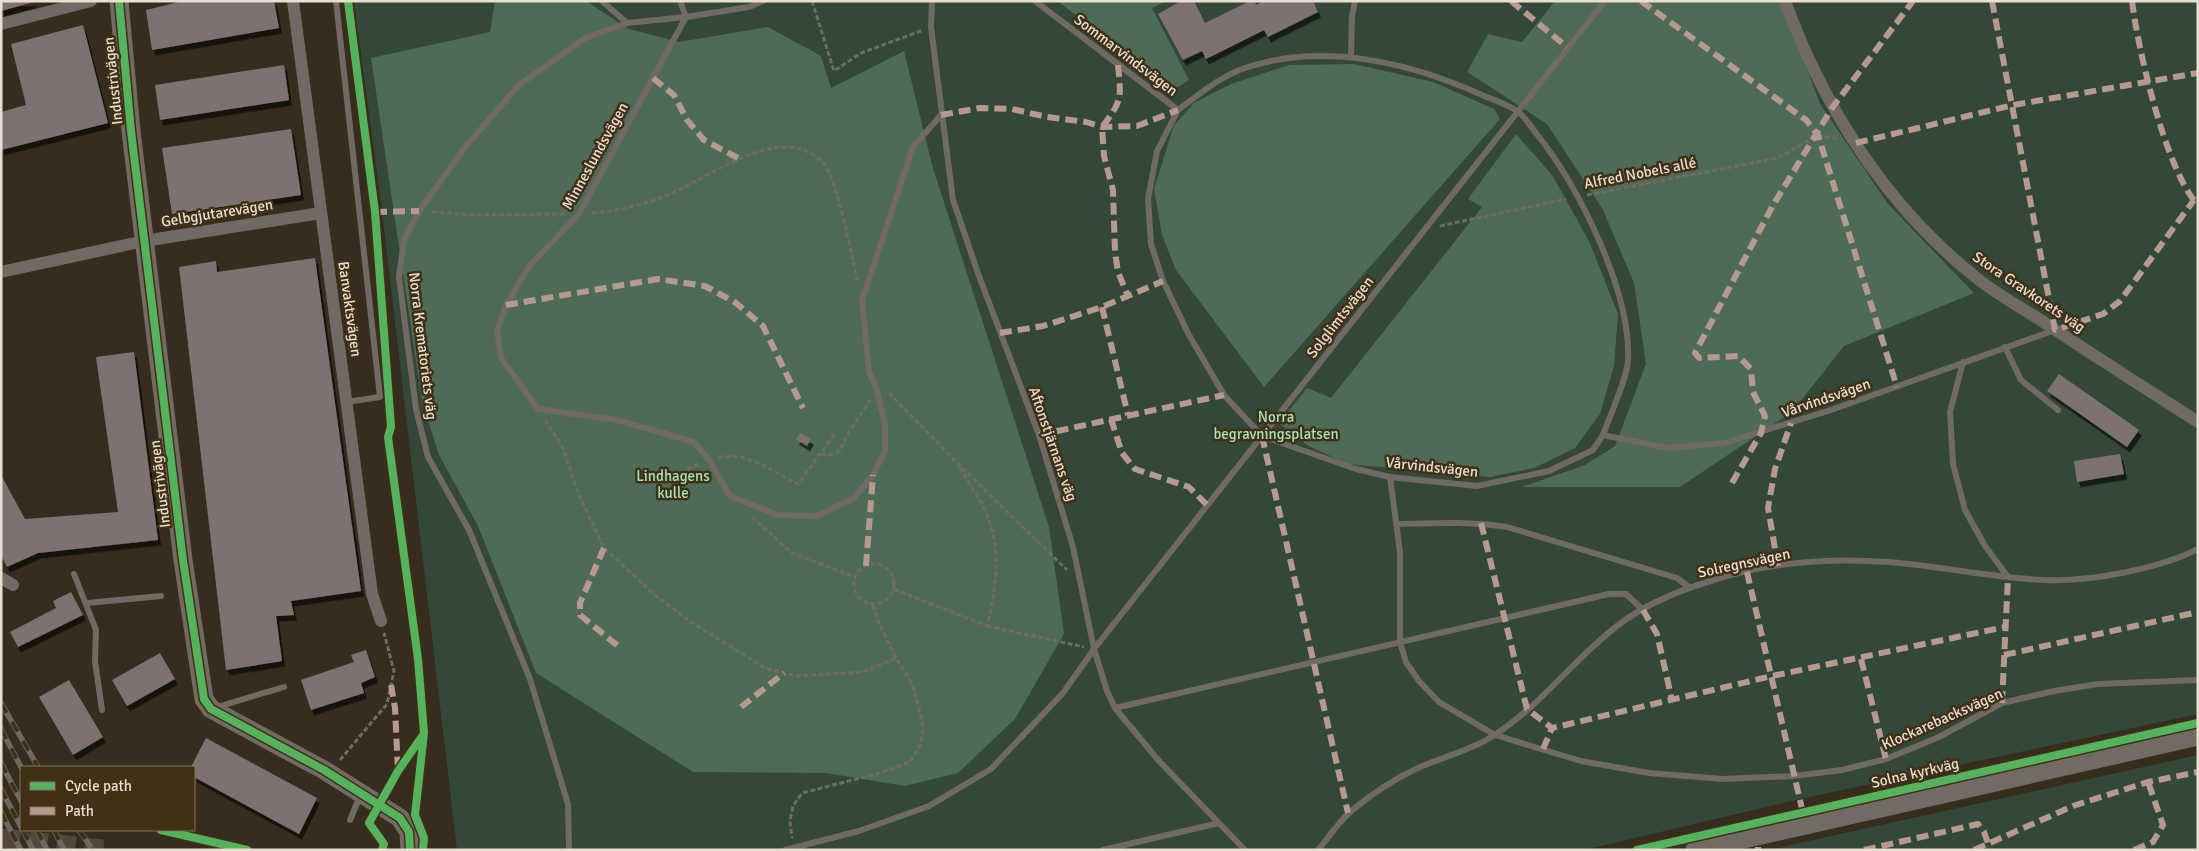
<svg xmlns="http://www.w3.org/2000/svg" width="2199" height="851" viewBox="0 0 2199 851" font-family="Signika,sans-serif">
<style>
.green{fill:#344839}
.forest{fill:#4e6b57}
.building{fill:#7d7271;filter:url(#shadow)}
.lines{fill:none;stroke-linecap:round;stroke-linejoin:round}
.secondary-tunnel{stroke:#514839;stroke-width:19;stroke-dasharray:19 9;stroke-linecap:butt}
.path{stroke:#726a64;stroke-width:3;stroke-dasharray:5 2.5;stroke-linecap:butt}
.lane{stroke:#716964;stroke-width:6}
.street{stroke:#716964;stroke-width:12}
.secondary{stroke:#726a64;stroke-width:19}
.rail-casing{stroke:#6f6861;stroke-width:5.5}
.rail{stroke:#403015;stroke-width:4;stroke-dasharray:11;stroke-linecap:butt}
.quiet{stroke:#b69a8f;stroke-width:6;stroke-dasharray:12 6;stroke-linecap:butt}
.cycleway-casing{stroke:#403015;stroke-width:11}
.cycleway{stroke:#56b35d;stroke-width:8}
.labels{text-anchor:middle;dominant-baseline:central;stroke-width:5;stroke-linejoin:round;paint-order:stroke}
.street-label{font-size:15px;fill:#e9decf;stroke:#403015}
.park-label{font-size:15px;fill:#a5e2bd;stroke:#403015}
</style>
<defs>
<filter id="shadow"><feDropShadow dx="3" dy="5.5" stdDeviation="0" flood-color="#0009"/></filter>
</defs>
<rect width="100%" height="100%" fill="#362d1f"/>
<g class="green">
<path d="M354 1H2198V714L1800 799 1584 850H457L382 211Z"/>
<path d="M2198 755V850H1768Z"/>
</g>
<g class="forest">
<path d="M495 1H586L629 29 679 42 768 27 821 56 831 88 904 51 932 165 1049 527 1064 634 1015 719 958 773 905 786 826 773 693 772 536 673 478 526 439 455 422 401 371 58 490 32Z"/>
<path d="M1058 1H1166L1152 8 1189 80 1171 92Z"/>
<path d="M1555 1H1782L1820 104 1888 204 1974 293 1844 346 1792 412 1680 487H1522L1585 465 1615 446 1646 364 1634 283 1603 210 1547 124 1467 72 1488 34 1522 42Z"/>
<path d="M1354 64 1433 82 1494 109 1500 119 1264 387 1176 270 1162 235 1154 189 1174 125 1194 103 1231 84 1289 65Z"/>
<path d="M1516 134 1552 175 1589 241 1618 314 1614 366 1600 414 1575 448 1534 468 1490 477 1347 464 1307 445 1279 423 1307 388 1331 398 1482 207 1468 199Z"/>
</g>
<g class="building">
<path d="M1 1H34V2L1 11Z"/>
<path d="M183 1H274L279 28 152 50 146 10Z"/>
<path d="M1181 1H1194L1205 23 1250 1H1255L1256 5 1263 1H1313L1318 12 1268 37 1264 30 1206 59 1202 51 1183 60 1158 14Z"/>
<path d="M83 25 108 123 1 150V112L26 105 11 44Z"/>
<path d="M284 65 289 100 160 120 155 85Z"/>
<path d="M291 129 301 195 172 214 162 148Z"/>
<path d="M315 258 361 591 291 601 294 615 276 616 282 661 226 670 179 267 216 261 217 272Z"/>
<path d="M134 352 158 540 38 553 7 567 1 555V475L25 519 118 512 96 357Z"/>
<path d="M2059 374 2139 430 2127 447 2047 391Z"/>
<path d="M800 433 811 439 807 446 796 439Z"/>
<path d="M2120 454 2124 474 2077 482 2074 461Z"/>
<path d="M71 592 83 615 18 647 10 632 56 608 53 601Z"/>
<path d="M366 650 375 677 361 683 364 693 311 710 301 680 354 662 351 655Z"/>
<path d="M160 653 175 679 127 706 112 680Z"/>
<path d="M69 680 103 737 73 755 39 697Z"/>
<path d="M206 738 317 798 299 834 194 777V767H191Z"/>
</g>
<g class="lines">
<path class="secondary-tunnel" d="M1 838 112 850"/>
<g class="path">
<path d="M812 1 834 71 861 53 921 31"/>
<path d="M1587 195 1778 158 1818 135 1838 139"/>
<path d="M432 212 472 215 565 214"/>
<path d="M592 213C618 211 648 204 672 193 712 176 784 119 824 164 837 179 852 256 857 280"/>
<path d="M1440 226 1566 199"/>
<path d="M889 393 957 463 1067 570"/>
<path d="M545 420 563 448 578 493 604 548 655 595 691 622 765 668 797 676 862 672 896 658 912 684 918 704 923 727 921 744 910 762 880 773 802 793 793 806 790 821 792 838"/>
<path d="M821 454 830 455 840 451 846 437 870 400"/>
<path d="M718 458C746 450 773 472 798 484L835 433"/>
<path d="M668 474 684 485 673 500 658 489Z"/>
<path d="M677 480 683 472 700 463"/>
<path d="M752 517 792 553 855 577"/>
<circle cx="874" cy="584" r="20"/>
<path d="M894 589 987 626C996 589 1002 549 986 513 979 497 968 482 959 467"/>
<path d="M873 605 878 621 896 658"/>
<path d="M987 626 1084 647"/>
<path d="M340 760 387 704 394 671 384 633"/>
</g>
<g class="lane">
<path d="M336 1 380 397 346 402"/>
<path d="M602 1 627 23"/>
<path d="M680 1 686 17 579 214 530 265 506 305 497 331 501 358 538 409 617 420 694 442 709 460 730 496 778 515 817 516 854 498 873 475 885 451V424L877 391 869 371 862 300 913 147 941 115"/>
<path d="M932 1 931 27 953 200 979 276 1039 435 1073 547 1094 649 1107 691 1115 708 1159 761 1245 850"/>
<path d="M1035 1 1178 110C1198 95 1221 76 1245 68 1323 42 1409 62 1482 95 1494 100 1506 104 1517 111 1524 115 1530 126 1536 133 1579 187 1631 291 1628 360 1628 376 1609 418 1603 435"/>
<path d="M1351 57 1352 16 1355 1"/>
<path d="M1178 110 1157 151 1148 199 1151 244 1163 281 1189 335 1224 395 1262 436 1356 469 1390 477 1477 486 1549 471 1593 450 1603 435 1668 448 1724 443 1831 410 2055 330"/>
<path d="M2005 347 2021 380 2058 410"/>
<path d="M1963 362 1950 412 1953 464 1965 510 1985 546 2008 577"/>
<path d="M1390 477 1400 552V642L1406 662 1419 681 1439 702 1495 735 1581 761 1649 773 1723 779 1794 776 1842 770 1886 759 1939 737 2002 703 2054 691 2098 684 2198 680"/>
<path d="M1398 524C1435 523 1470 521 1507 527L1677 578 1690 588"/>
<path d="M74 574 96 630 95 661 102 710"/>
<path d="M87 603 161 596"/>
<path d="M217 707 284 687"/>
<path d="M1115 708 1609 594H1626L1643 610"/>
<path d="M350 820 360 796"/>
<path d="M569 850 568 804 530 679 469 530 428 457 416 409 399 277 404 240 419 211 466 146 519 85 585 38 627 23 686 17 749 7 763 1"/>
<path d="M785 850 859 831 929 806 991 769 1063 693 1094 649 1605 1"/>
<path d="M1103 850 1219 823"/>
<path d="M1318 850C1328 838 1338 823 1350 812 1370 795 1396 778 1420 767 1444 757 1474 749 1496 734 1542 704 1574 659 1617 626 1645 604 1680 590 1714 580 1769 562 1832 558 1889 562 1941 566 1993 578 2045 580 2089 582 2159 569 2198 549"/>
</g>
<g class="street">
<path d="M293 1 372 594 381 621"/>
<path d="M1785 1C1823 106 1885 204 1973 275 1993 292 2017 305 2039 319 2091 354 2145 388 2198 422"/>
<path d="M1 24 91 1"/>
<path d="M1 272 144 241 321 213"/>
<path d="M1 578 13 585"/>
</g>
<g class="secondary">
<path d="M119 1 131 131 183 560 204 699 211 709 324 770 400 818 409 832 410 850"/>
<path d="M1695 850 2198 736"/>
</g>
<g class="rail-casing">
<g id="rail">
<path d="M1 703 38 767"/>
<path d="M1 729 21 767"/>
<path d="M1 763 21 801"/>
<path d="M1 789 21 827"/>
<path d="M1 812 21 850"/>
<path d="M23 830 33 850"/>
<path d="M37 830 47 850"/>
<path d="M54 830 64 850"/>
<path d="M79 830 93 850"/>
</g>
</g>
<use href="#rail" class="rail"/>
<g class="quiet">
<path d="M1511 1 1567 47"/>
<path d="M1641 1 1806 120 1818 135 1897 387"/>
<path d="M1992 1 2055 330 2103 314 2120 301 2194 200"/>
<path d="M2132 1C2138 50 2165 166 2196 203"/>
<path d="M1118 65C1121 98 1123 100 1102 127L1104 156 1113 190 1115 252 1118 272 1128 296"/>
<path d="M653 78 674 95 687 120 704 140 738 158"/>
<path d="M941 115 980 108 1012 109 1047 117 1086 122 1102 127 1137 126 1178 110"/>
<path d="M1856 143 2013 105 2198 73"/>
<path d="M375 212 419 211"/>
<path d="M506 305 658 279 705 286 736 303 763 326 803 408"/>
<path d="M1102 307 1128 415"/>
<path d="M1000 333 1043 326 1102 307 1163 281"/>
<path d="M1111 419 1122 453 1135 469 1189 487 1207 505"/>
<path d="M1039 435 1224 395"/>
<path d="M1262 436 1348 813"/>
<path d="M1732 483 1761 433 1765 416 1753 392 1751 369 1738 356 1699 358 1695 353 1772 207 1832 108 1913 1"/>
<path d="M1481 523 1527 709 1552 728 1772 676 2005 627"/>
<path d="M604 548 580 603V615L618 646"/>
<path d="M866 566 873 475"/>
<path d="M1778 566 1768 508 1775 469 1791 423"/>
<path d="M1747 572 1803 813"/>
<path d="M1643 610 1657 634 1672 700"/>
<path d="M2004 655 2198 612"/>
<path d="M1861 659 1886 759"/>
<path d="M391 685 395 708 398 771"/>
<path d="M2002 703 2008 577"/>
<path d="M741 707 784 673"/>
<path d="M1543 749 1552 728"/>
<path d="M1758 847V850"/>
<path d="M1864 850 1978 824 1984 832 1988 843"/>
<path d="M1974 850 2073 806 2148 782 2198 772"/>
<path d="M2134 850 2153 842 2163 825 2148 782"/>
</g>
<g class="cycleway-casing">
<g id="cycleway">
<path d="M119 1 131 131 183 560 204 699 211 709 324 770 400 818 409 832 410 850"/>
<path d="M348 1 375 212 391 427 388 437 418 659 424 733 415 815 424 838 423 850"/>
<path d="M161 830 247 850"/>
<path d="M382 850 384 844 369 823 398 771 423 735"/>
<path d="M1637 850 2198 723"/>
</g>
</g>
<use href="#cycleway" class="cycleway"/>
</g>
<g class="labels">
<g class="street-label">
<text transform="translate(1126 55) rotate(37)">Sommarvindsvägen</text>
<text transform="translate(113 81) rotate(-96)">Industrivägen</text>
<text transform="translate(595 156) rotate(-61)">Minneslundsvägen</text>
<text transform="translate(1640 173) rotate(-11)">Alfred Nobels allé</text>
<text transform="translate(217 213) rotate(-9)">Gelbgjutarevägen</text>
<text transform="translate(2029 292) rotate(34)">Stora Gravkorets väg</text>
<text transform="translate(350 309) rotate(82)">Banvaktsvägen</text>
<text transform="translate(1340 317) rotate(-52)">Solglimtsvägen</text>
<text transform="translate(423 346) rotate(83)">Norra Krematoriets väg</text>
<text transform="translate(1826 398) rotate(-19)">Vårvindsvägen</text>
<text transform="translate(1053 444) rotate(71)">Aftonstjärnans väg</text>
<text transform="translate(1432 467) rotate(6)">Vårvindsvägen</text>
<text transform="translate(160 484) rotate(-97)">Industrivägen</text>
<text transform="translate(1744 563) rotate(-12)">Solregnsvägen</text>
<text transform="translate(1942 719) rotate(-24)">Klockarebacksvägen</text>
<text transform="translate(1915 773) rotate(-13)">Solna kyrkväg</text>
</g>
<g class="park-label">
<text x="1276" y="417">Norra<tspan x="1276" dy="17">begravningsplatsen</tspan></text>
<text x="673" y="476">Lindhagens<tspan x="673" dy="17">kulle</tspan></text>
</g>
</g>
<rect width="2199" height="851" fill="none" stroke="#e9decf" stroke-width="5"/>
<rect x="20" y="766" width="175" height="65" fill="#403015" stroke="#84765f"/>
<rect x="30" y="782" width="25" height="8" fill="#56b35d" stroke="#84765f"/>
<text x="65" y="791" font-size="15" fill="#e9decf">Cycle path</text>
<rect x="30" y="807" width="25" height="8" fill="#b69a8f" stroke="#84765f"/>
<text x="65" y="816" font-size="15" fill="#e9decf">Path</text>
</svg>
